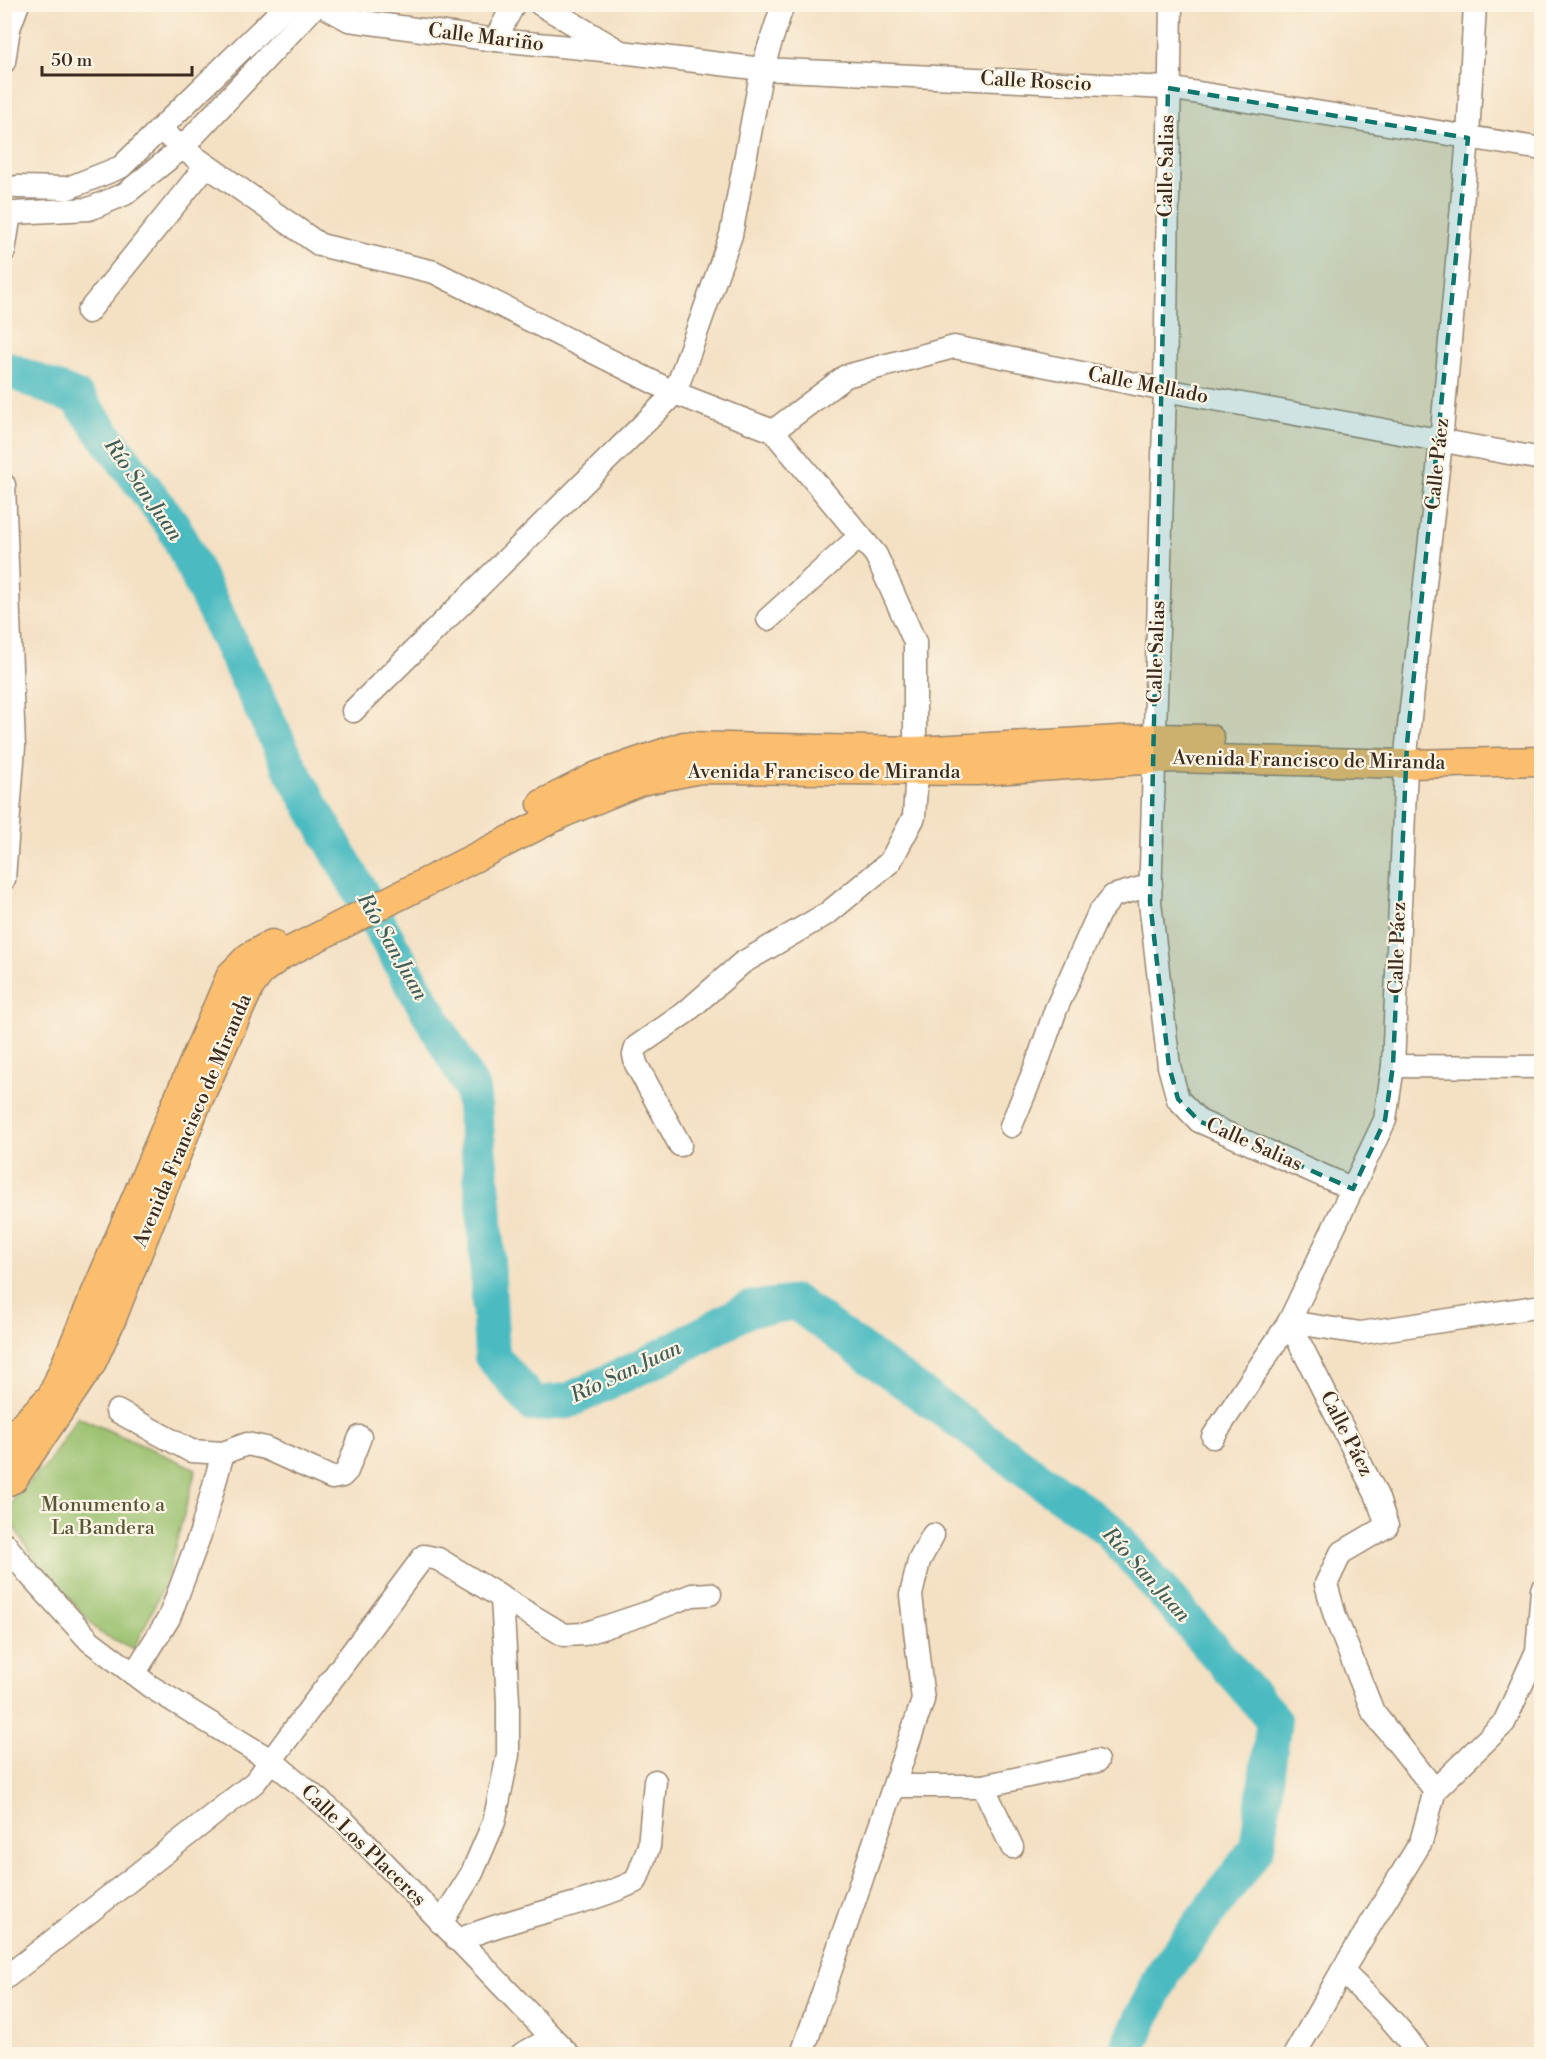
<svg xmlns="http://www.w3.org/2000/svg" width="1546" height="2059" viewBox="0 0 1546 2059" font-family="'Libre Bodoni',serif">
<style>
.green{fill:#98c06c;stroke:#6a7545;stroke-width:1.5}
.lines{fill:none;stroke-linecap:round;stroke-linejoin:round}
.river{stroke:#4cbbc1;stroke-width:36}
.minor-casing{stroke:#988570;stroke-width:25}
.major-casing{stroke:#988570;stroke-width:31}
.minor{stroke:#fff;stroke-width:22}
.major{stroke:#fbbe6e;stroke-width:28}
.marked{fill:#0f766e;fill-opacity:0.2;stroke:#0f766e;stroke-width:4.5;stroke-dasharray:12 8;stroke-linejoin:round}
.labels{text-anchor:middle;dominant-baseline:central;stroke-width:4.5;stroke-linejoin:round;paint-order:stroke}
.street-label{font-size:20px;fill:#3b2a1e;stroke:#fcf5e5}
.park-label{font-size:20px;fill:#575735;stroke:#fcf5e5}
.water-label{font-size:21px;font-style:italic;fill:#415d57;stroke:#fcf5e5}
</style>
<rect width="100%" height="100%" fill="#fcf5e5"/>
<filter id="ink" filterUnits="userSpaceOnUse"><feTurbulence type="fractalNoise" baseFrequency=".0167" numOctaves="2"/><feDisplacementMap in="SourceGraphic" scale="12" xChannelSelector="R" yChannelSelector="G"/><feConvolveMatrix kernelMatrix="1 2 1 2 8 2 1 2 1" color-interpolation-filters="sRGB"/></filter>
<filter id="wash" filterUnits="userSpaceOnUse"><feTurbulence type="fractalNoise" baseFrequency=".008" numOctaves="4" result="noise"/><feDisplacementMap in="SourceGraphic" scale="24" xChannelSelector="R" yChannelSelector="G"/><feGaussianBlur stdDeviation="1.35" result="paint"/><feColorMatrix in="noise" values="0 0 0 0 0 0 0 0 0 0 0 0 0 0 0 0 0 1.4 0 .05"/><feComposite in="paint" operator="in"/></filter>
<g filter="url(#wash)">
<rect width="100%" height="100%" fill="#f4e0c3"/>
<path class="green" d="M78 1417 196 1469 166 1581 134 1649 100 1633 37 1562 7 1517 15 1496 47 1464Z"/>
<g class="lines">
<path class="river" d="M4 368 77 398 174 527 292 771 472 1089 484 1203 492 1356 533 1404 568 1401 657 1359 749 1309 796 1303 1108 1529 1274 1720 1257 1848 1164 1972 1125 2054"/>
</g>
</g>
<g filter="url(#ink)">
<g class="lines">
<g class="minor-casing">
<g id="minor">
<path d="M320 4 349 20 495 40 613 51"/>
<path d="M540 4 621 52 762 69 1168 88 1542 149"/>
<path d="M1171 4 1165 390 1150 902 1169 1066 1178 1099 1199 1121 1353 1189"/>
<path d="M495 40 514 4"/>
<path d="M4 62 9 28 18 4"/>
<path d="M160 129 182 148 320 245 434 272 675 393 773 431 876 555 915 642V751"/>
<path d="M17 187 68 188 121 167 288 4"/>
<path d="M14 213 89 209 125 194 182 148 317 4"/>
<path d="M4 251 9 220"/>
<path d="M88 312 206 166"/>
<path d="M773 431 846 376 954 347 1165 390 1542 459"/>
<path d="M4 485 14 747 4 879"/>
<path d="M768 619 860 536"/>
<path d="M353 711 675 393 731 235 762 69 783 4"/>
<path d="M1393 1066 1542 1067"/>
<path d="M1011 1126 1036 1066 1056 1009 1099 913 1113 896 1151 885"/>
<path d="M680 1145 636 1064 634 1055 636 1047 685 1013 742 963 828 913 890 862 914 817 917 771"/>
<path d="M117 1411 191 1451 223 1453 247 1444 265 1448 332 1478 342 1476 347 1471 360 1437"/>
<path d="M1213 1437 1289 1322 1361 1333 1542 1306"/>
<path d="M4 1543 29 1574 90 1641 151 1687 272 1761 345 1822 568 2054"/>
<path d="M134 1674 169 1618 201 1532 223 1453"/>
<path d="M895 1786H983L1097 1761"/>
<path d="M983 1786 1012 1847"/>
<path d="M1435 1790 1373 1712 1335 1616 1326 1584 1341 1553 1387 1526 1377 1496 1289 1322 1385 1120 1393 1066 1407 744 1441 442 1468 138 1475 4"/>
<path d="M1435 1790 1504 1723 1537 1651 1542 1590"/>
<path d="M441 1923 472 1873 494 1822 508 1755V1701L502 1598"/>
<path d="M457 1940C474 1934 490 1928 507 1923 550 1909 595 1901 636 1881L649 1846 655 1781"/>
<path d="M1342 1971C1368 1997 1398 2023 1418 2054"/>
<path d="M4 1979 255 1782 424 1556 438 1559 564 1635 584 1634 644 1614 692 1595 710 1594"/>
<path d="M522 2054 552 2038"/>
<path d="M802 2054 923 1700 911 1595 919 1561 933 1535"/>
<path d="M1295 2054 1342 1971 1421 1842 1435 1790"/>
</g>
</g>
<g class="major-casing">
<g id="major">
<path d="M542 804 597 776 684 746 915 751 1155 738 1210 739"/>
<path d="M4 1445 52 1396 231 975 249 957 272 944"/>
<path d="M4 1483 13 1479 91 1364 112 1318 196 1105 250 986 262 970 282 955 563 813 641 781 700 769 978 771 1173 758 1406 764 1542 761"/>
</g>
</g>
<use href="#minor" class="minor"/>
<use href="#major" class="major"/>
</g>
</g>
<path class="marked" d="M1168 88 1468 138 1407 744 1393 1066 1385 1120 1353 1189 1199 1121 1178 1099 1169 1066 1150 902Z"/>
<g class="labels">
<g class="street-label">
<text transform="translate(486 38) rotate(7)">Calle Mariño</text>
<text transform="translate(1036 82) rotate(3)">Calle Roscio</text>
<text transform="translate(1167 166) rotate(-89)">Calle Salias</text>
<text transform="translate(1148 386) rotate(11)">Calle Mellado</text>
<text transform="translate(1438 464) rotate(-84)">Calle Páez</text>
<text transform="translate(1157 652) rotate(-88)">Calle Salias</text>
<text transform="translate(1309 761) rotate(1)">Avenida Francisco de Miranda</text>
<text x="824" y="772">Avenida Francisco de Miranda</text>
<text transform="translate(1398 948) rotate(-88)">Calle Páez</text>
<text transform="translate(193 1121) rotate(-67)">Avenida Francisco de Miranda</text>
<text transform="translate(1254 1145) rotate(24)">Calle Salias</text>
<text transform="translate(1346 1434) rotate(63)">Calle Páez</text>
<text transform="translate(363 1846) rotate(44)">Calle Los Placeres</text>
</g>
<g class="park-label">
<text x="103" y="1505">Monumento a<tspan x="103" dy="23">La Bandera</tspan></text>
</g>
<g class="water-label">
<text transform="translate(143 490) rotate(55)">Río San Juan</text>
<text transform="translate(392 947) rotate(60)">Río San Juan</text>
<text transform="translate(626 1372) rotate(-25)">Río San Juan</text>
<text transform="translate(1146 1575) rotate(48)">Río San Juan</text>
</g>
</g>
<rect width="1546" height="2059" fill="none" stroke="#fcf5e5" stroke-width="24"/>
<path d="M42 66v9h150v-9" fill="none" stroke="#3b2a1e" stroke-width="3"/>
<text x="51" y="66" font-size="18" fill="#3b2a1e" stroke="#fcf5e5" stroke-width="4.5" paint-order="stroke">50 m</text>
</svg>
